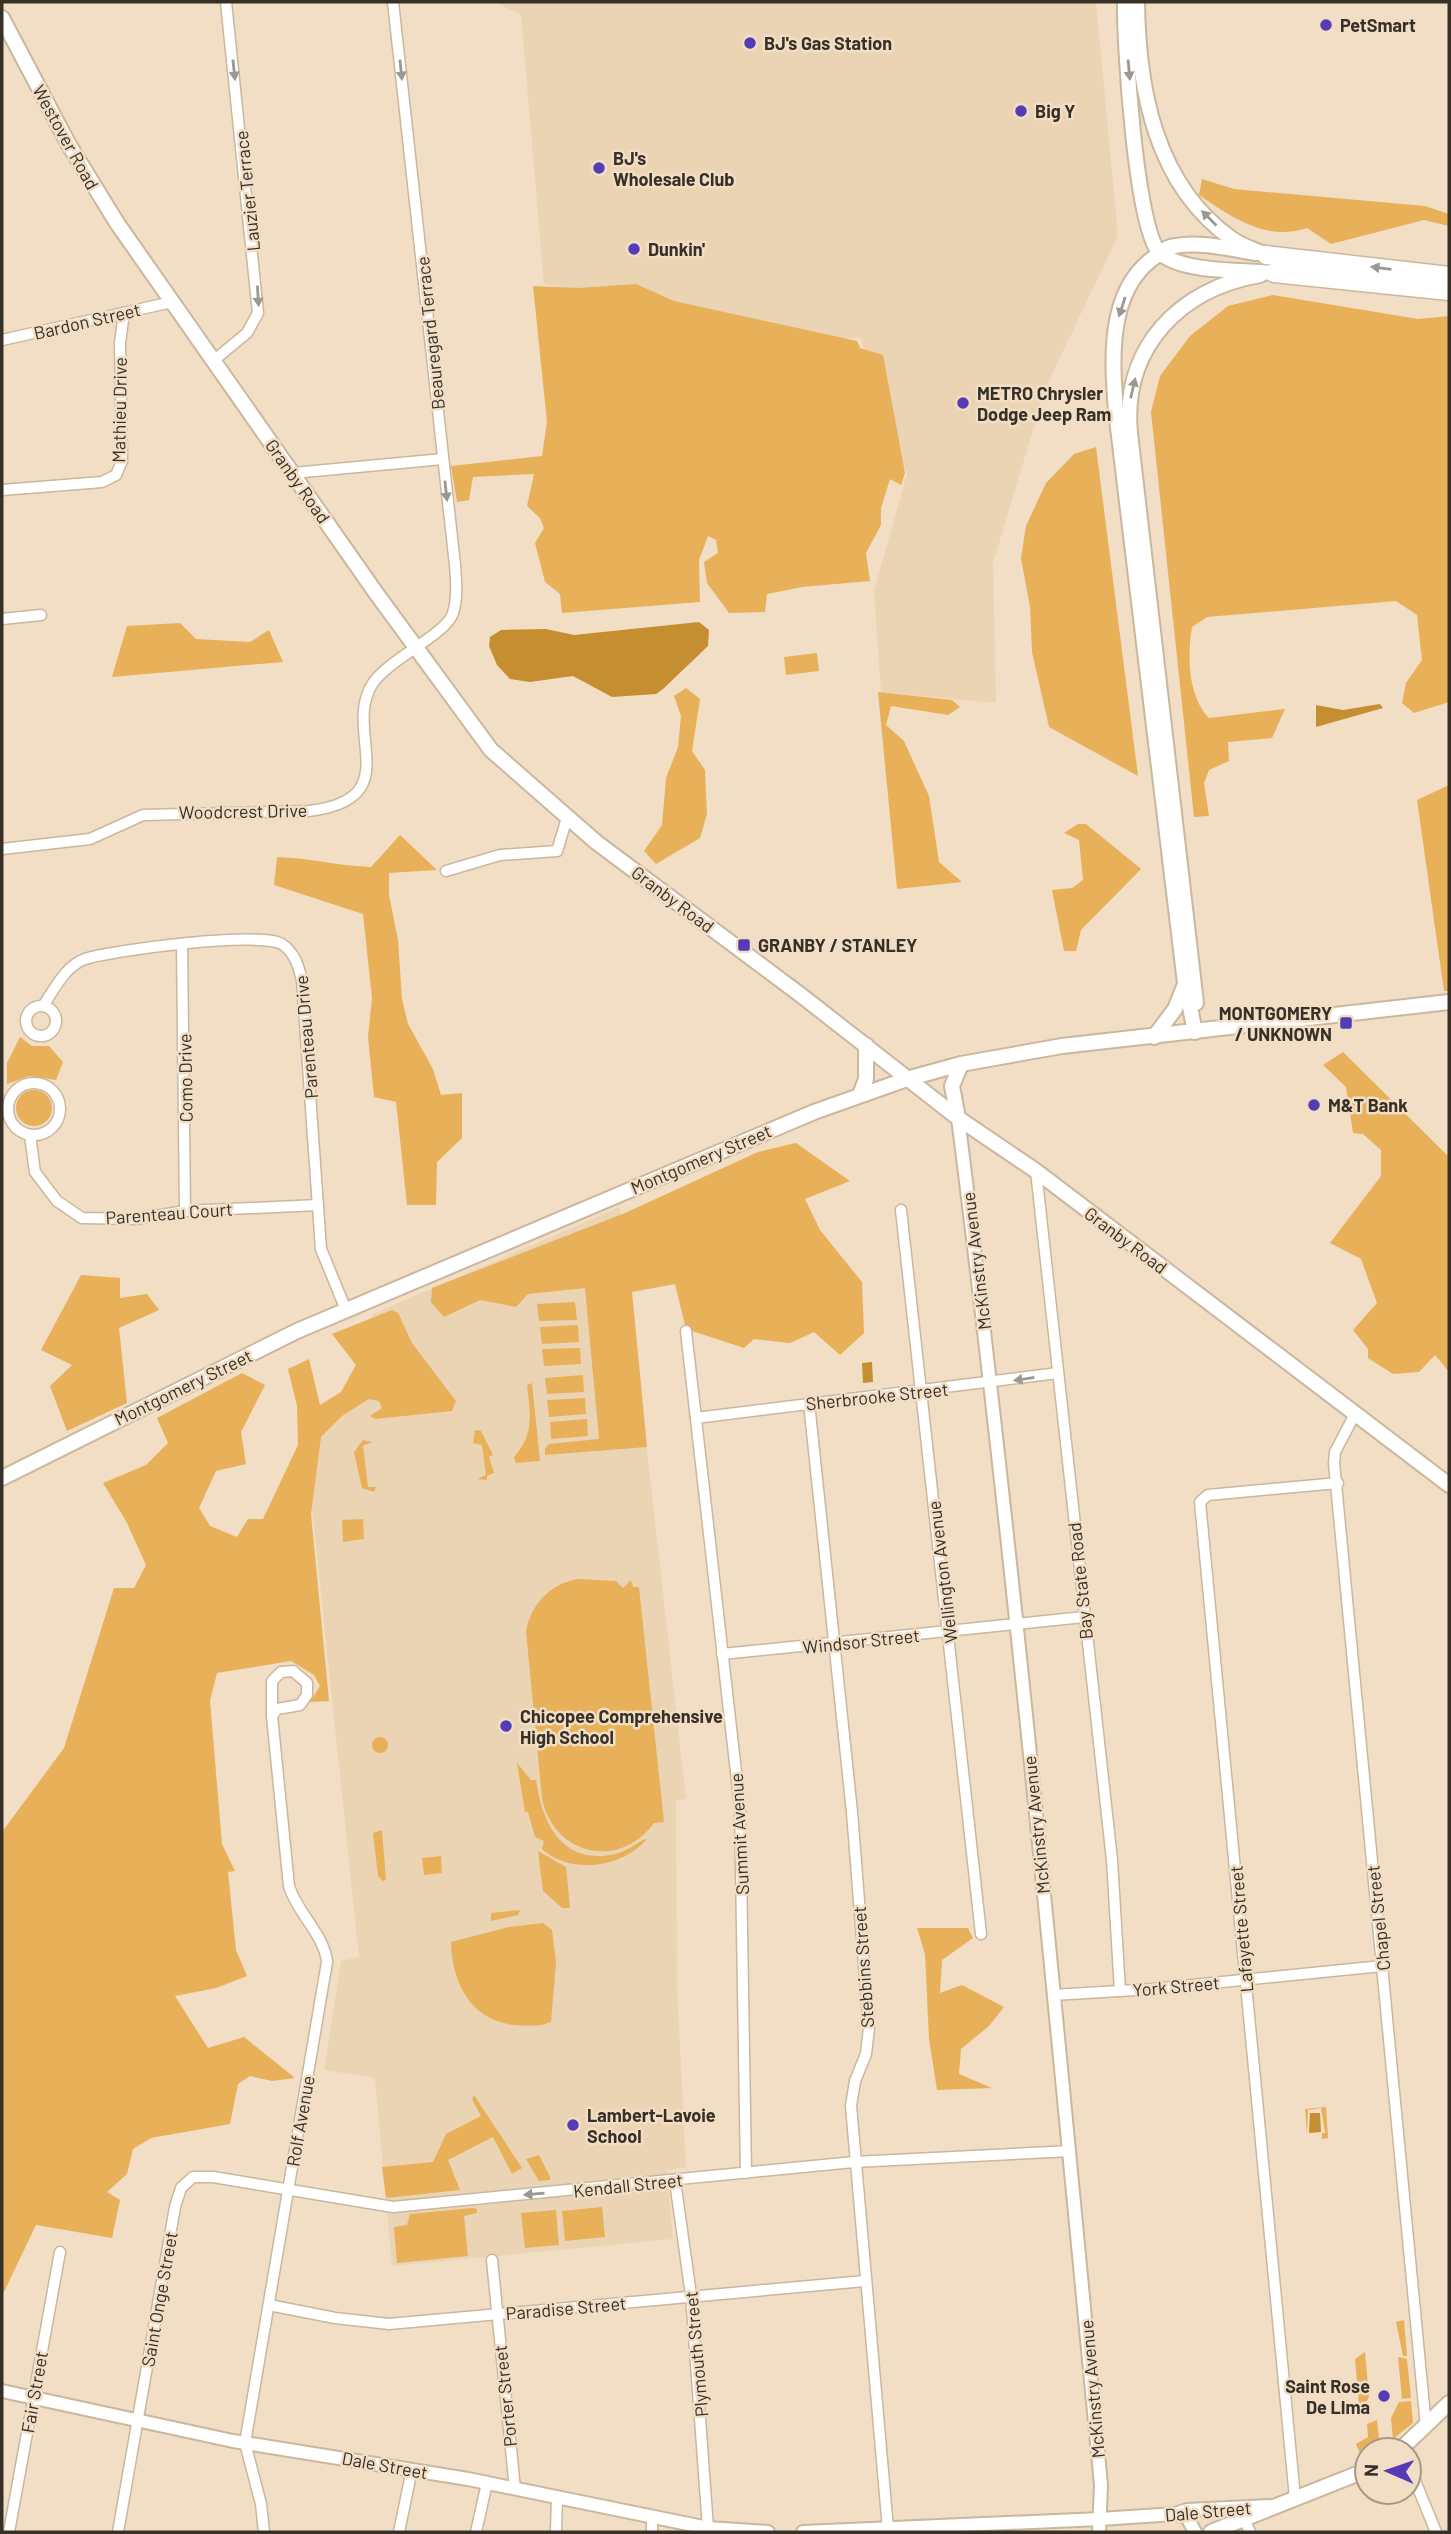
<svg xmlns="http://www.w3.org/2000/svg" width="1451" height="2534" viewBox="0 0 1451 2534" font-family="Barlow,sans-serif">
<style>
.built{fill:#ebd4b4}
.green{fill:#e8b059}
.water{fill:#c58e30}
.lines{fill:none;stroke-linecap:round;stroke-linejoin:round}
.minor-casing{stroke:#c9b79e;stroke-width:13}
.tertiary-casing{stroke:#c9b79e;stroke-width:16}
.secondary-casing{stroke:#c9b79e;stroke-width:18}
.primary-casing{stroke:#c9b79e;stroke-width:18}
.motorway-casing{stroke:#c9b79e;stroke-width:21}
.minor{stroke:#fff;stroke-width:10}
.tertiary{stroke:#fff;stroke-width:12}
.secondary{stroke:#fff;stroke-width:14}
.primary{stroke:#fff;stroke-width:14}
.motorway{stroke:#fff;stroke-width:18}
.oneway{fill:#9b9892}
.poi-dot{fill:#553cb4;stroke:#f1dec5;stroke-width:2.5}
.labels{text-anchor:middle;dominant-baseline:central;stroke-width:5;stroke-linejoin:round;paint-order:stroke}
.poi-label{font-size:18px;font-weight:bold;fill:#373026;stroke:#f1dec5;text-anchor:start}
.street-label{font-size:18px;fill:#373026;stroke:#f1dec5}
</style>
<rect width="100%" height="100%" fill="#f1dec5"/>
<g class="built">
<path d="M495 2H1096L1118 236 1046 387 993 563 996 703 881 692 874 591 907 474 860 337 841 339 675 304 544 284 521 15Z"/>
<path d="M620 1207 686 1799 676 1800 677 1986 686 2167 667 2170 673 2239 392 2266 375 2078 324 2070 341 1961 359 1957 302 1412 359 1407 373 1314Z"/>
</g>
<g class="green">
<path d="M1202 179 1234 189 1425 206 1449 214V226L1424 220 1331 244 1307 228C1266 242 1232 217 1199 195Z"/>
<path d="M636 284 674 301 857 341 860 348 883 355 905 473 901 485 890 479 881 508V525L866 553 870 581 802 587 767 594 765 612 729 613 707 583 704 562 718 553 716 540 708 536 699 560 700 602 562 613 560 594 545 582 535 543 544 528 540 518 527 506 534 474 473 477 469 500 457 502 451 466 542 456 547 422 533 286 578 288Z"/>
<path d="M1273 295 1418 319 1449 316V702L1414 713 1402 703 1406 683 1422 660 1417 615 1396 601 1207 617 1192 627C1187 656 1188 696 1209 718L1285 709 1272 738 1228 742 1229 761 1209 770 1204 783 1209 816 1194 817 1151 412 1160 376 1190 336 1228 306Z"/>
<path d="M1096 447 1138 776 1049 727 1032 652 1030 607 1021 558 1026 526 1046 483 1074 454Z"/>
<path d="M180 623 196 639 250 642 269 630 283 662 112 677 127 626Z"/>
<path d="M817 653 819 671 786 675 784 657Z"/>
<path d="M686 688 700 699 692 751 705 770 707 814 700 838 656 864 644 851 662 825 666 778 678 747 681 716 674 696Z"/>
<path d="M878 692 952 700 960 707 948 715 891 706 886 725 904 741 929 796 939 862 962 882 897 889Z"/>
<path d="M1449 785V991H1444L1417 800Z"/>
<path d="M1078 824H1086L1141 869 1081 930 1076 951H1064L1052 890 1072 888 1083 880 1079 840 1064 833Z"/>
<path d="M400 835 437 870 389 873V895L398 940 402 999 408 1024 433 1069 441 1095 462 1093V1138L437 1162 436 1205H407L396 1102 374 1097 368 1037 372 998 363 914 274 885 277 857C310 858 338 866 371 867Z"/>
<path d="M20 1037 32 1046H49L63 1062 56 1080 29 1076 7 1084V1063Z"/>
<path d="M1343 1052 1449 1157V1372L1435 1355 1419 1372 1393 1374 1368 1358V1349L1353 1330 1377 1303 1361 1259 1330 1243 1381 1176V1150L1363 1134 1353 1133 1346 1087 1323 1065Z"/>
<circle cx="34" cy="1108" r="18"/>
<path d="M796 1143 850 1181 805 1199 820 1230 862 1282 864 1333 840 1355 814 1332 790 1343 754 1339 744 1348 686 1329 675 1284 632 1292 647 1447 545 1455V1449L549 1444 599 1439 585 1288 528 1294 516 1307 480 1300 444 1317 431 1302 432 1288 625 1213 758 1152Z"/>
<path d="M81 1275 120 1278V1298L147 1294 159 1310 119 1328 127 1403 67 1431 50 1386 72 1365 41 1350Z"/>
<path d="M575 1302 577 1320 539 1321 537 1304Z"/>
<path d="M392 1310 398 1313 412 1343 456 1401 452 1411 375 1419 370 1416 382 1408 379 1401 369 1399 342 1416 321 1437 311 1514 329 1701 310 1702 320 1686 314 1675 291 1661 217 1673 210 1701 222 1844 235 1871 228 1872 236 1950 247 1976 216 1988 175 1996 208 2048 244 2037 295 2078 272 2081 250 2076 238 2084 230 2124 151 2138 133 2149 127 2174 107 2192 120 2200 112 2238 36 2225 2 2296V1832L64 1748 114 1588H134L146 1565 126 1521 103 1483 146 1465 168 1443 157 1418 242 1373 265 1385 241 1432 246 1464 216 1471 199 1508 210 1526 237 1537 248 1519H263L298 1445 297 1406 288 1369 309 1359 320 1405 341 1392 356 1365 332 1334Z"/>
<path d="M578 1325 579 1342 542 1344 540 1327Z"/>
<path d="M580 1348 581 1364 544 1366 542 1349Z"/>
<path d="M583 1375 584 1392 547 1394 545 1378Z"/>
<path d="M532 1383 540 1461 516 1463 514 1457C535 1434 530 1413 527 1385Z"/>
<path d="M585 1398 586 1414 549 1417 547 1400Z"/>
<path d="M587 1419 588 1436 551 1439 550 1422Z"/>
<path d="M475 1430 481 1431 493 1455 489 1457 494 1473 487 1476V1480L477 1479 486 1475 482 1445 473 1443Z"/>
<path d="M363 1440 372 1442 363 1446 368 1487H376L374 1492 362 1488 354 1452Z"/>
<path d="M363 1519 364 1539 343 1542 342 1520Z"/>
<path d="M578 1579 616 1581 623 1588 631 1580 633 1587H639L664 1822 654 1823C619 1871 553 1855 542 1798L526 1631C532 1603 550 1584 578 1579Z"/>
<circle cx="380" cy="1745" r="8"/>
<path d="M517 1763 531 1780H536C542 1823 562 1866 615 1854 627 1852 639 1840 647 1839 622 1868 571 1875 542 1849L544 1841 535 1837 528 1812H525Z"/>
<path d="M382 1830 386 1880 383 1881 378 1876 373 1833Z"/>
<path d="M538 1851 566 1867 570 1908H562L543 1891Z"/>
<path d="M441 1856 442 1873 424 1875 422 1858Z"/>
<path d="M520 1910 518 1915 491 1921V1913Z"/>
<path d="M543 1923 552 1930 556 1962 551 2022C540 2027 525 2026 513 2025 470 2019 452 1983 451 1942L509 1927Z"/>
<path d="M917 1928H968L973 1938 942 1960 940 1993 962 1985 1004 2007 989 2026 961 2049 959 2074 992 2088 937 2090 929 2039 925 1954Z"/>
<path d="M474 2095 522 2168 512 2174 493 2137 448 2160 460 2190 386 2198 382 2167 433 2162 446 2134 481 2116 472 2099Z"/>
<path d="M1326 2107 1328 2138 1322 2139V2133H1325L1321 2108 1308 2110 1307 2135 1305 2109Z"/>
<path d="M539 2155 550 2177V2180L539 2181 526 2159Z"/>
<path d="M602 2207 605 2237 565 2241 562 2211Z"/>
<path d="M472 2208 477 2209V2213L464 2216 468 2256 397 2263 394 2227 407 2225 410 2214Z"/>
<path d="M556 2210 559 2245 525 2248 521 2213Z"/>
<path d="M1404 2320 1407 2356H1403L1396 2322Z"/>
<path d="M1365 2352 1369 2397 1365 2404 1359 2405 1355 2359Z"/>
<path d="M1398 2357 1407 2359 1411 2398 1402 2399Z"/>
<path d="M1411 2401 1413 2423 1393 2439 1391 2418 1399 2402Z"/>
<path d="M1377 2420 1380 2448 1367 2450V2456L1362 2458 1356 2444 1368 2437 1367 2424Z"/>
</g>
<g class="water">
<path d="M699 622 709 630 708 646 663 689 656 694 612 697 573 676 530 682 510 679 497 665 489 646 490 637 501 630 546 629 574 635Z"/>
<path d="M1380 704 1383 708 1316 727V705L1343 710Z"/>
<path d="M872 1362 873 1382 863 1383 862 1363Z"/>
<path d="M1310 2113H1320L1321 2132 1309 2133Z"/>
</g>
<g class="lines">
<g class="minor-casing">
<g id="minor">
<path d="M2 340 172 302"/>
<path d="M213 361 247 333 258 313 226 2"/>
<path d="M293 473 443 459"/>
<path d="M2 490 102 482 116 475 122 461 120 343 124 313"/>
<path d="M2 619 41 615"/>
<path d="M2 849 90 839 143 815 309 811C409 799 341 731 373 683 389 659 447 634 453 613 458 597 456 581 455 565L393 2"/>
<path d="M446 871 500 855 557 851 567 818"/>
<path d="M182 944 185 1211"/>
<path d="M43 1006C54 990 65 966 85 959 114 950 259 931 282 944 295 953 299 967 302 981L321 1249 346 1310"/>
<circle cx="41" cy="1021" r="15"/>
<circle cx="34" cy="1109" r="26"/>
<path d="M30 1135 35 1172 57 1201 82 1218 136 1219 185 1211 318 1205"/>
<path d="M1036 1171 1112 1860 1120 1991"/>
<path d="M901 1210 981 1934"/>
<path d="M686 1331 740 1807 746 2173"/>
<path d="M809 1403 852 1812 869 2028 866 2054 855 2081 851 2106 888 2529"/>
<path d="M1355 1414 1335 1452 1334 1463 1426 2427"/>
<path d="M696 1418 1058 1373"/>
<path d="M722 1654 1084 1617"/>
<path d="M293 1671 307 1683V1695L300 1705 277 1709 272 1716V1681L281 1672Z"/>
<path d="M1053 1995 1152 1989 1382 1966"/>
<path d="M675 2181 691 2295 708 2528"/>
<path d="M492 2260 515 2489"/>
<path d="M269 2305 335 2318 389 2324 865 2281"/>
<path d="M1409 2466 1436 2532"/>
<path d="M1295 2498 1200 1502 1208 1495 1338 1483"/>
<path d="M1244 2519 1250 2532"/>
<path d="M9 2532 60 2252"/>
<path d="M118 2532 175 2207 181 2188 193 2177H213L393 2207 854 2162 1070 2151"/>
<path d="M264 2532 261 2504 245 2443 327 1962C324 1934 297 1913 289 1886L272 1716"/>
<path d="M399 2532 412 2469"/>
<path d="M476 2532 487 2483"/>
<path d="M556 2532 557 2498"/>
<path d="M652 2532V2518"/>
</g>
</g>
<g class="tertiary-casing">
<g id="tertiary">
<path d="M958 1118C1016 1573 1057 2029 1101 2485L1099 2532"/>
<path d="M2 2391 233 2441 468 2479 708 2528 768 2532"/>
<path d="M1175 2514 1187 2517 1195 2532"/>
<path d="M803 2532 1100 2519 1175 2514 1187 2510 1270 2506"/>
</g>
</g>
<g class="secondary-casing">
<g id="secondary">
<path d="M2 18 69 145 117 223 376 593 491 750 596 842 802 996 958 1118 1036 1171 1449 1485"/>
<path d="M1196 1003 1130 433C1122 348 1179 289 1260 275"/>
<path d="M1195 1032 1185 983 1116 411C1112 361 1107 293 1152 259 1158 254 1166 247 1175 246 1200 241 1231 249 1256 253"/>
<path d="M1154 1037 1175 1009 1185 984"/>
<path d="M860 1095 866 1079V1045"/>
<path d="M958 1118 952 1086 961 1064"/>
<path d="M2 1478 297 1331 814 1112 910 1078 961 1064 1062 1046 1449 1002"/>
<path d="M1400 2450 1449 2403"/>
<path d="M1211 2532 1367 2470"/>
</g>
</g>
<g class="primary-casing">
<g id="primary">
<path d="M1125 2C1124 40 1136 232 1160 253 1184 273 1244 270 1274 273"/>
<path d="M1137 2C1138 88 1155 185 1232 239 1242 246 1255 250 1266 255"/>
</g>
</g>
<g class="motorway-casing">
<g id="motorway">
<path d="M1266 255 1449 276"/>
<path d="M1274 273 1449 291"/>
</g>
</g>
<use href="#minor" class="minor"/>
<use href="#tertiary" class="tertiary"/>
<use href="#secondary" class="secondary"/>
<use href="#primary" class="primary"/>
<use href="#motorway" class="motorway"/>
</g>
<defs><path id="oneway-solid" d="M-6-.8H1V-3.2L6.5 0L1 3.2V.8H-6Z" transform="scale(1.75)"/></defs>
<g class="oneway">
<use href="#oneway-solid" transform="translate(234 70) rotate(84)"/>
<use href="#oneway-solid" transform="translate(401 70) rotate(84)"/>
<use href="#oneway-solid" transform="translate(1129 70) rotate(85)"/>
<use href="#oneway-solid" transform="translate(1209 218) rotate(-135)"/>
<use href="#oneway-solid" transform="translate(1381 268) rotate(-173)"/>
<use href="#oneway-solid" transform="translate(258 296) rotate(87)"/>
<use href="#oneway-solid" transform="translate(1122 307) rotate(108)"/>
<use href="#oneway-solid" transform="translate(1133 388) rotate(-77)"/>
<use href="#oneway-solid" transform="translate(446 491) rotate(84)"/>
<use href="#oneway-solid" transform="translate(1024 1379) rotate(171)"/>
<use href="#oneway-solid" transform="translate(534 2194) rotate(175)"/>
</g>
<g class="poi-dot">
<circle cx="1326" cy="25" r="7"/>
<circle cx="750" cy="43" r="7"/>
<circle cx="1021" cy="111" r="7"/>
<circle cx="599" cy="168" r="7"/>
<circle cx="634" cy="249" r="7"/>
<circle cx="963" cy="403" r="7"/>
<rect x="737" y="938" width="14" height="14" rx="3.5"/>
<rect x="1339" y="1016" width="14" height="14" rx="3.5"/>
<circle cx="1314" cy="1105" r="7"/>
<circle cx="506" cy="1726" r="7"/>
<circle cx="573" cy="2125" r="7"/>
<circle cx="1384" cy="2396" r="7"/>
</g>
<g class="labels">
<g class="poi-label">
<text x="1340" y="25">PetSmart</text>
<text x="764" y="43">BJ's Gas Station</text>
<text x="1035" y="111">Big Y</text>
<text x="613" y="158">BJ's<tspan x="613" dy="21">Wholesale Club</tspan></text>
<text x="648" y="249">Dunkin'</text>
<text x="977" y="393">METRO Chrysler<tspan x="977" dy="21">Dodge Jeep Ram</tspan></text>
<text x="758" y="945">GRANBY / STANLEY</text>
<text x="1332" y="1013" text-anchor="end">MONTGOMERY<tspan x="1332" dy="21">/ UNKNOWN</tspan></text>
<text x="1328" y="1105">M&amp;T Bank</text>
<text x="520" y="1716">Chicopee Comprehensive<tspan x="520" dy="21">High School</tspan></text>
<text x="587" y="2115">Lambert-Lavoie<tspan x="587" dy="21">School</tspan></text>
<text x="1370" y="2386" text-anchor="end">Saint Rose<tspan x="1370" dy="21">De LIma</tspan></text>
</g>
<g class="street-label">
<text transform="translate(66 137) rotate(61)">Westover Road</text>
<text transform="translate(247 191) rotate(-96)">Lauzier Terrace</text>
<text transform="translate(87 321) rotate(-13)">Bardon Street</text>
<text transform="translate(430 333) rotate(-96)">Beauregard Terrace</text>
<text transform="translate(119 410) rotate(-89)">Mathieu Drive</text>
<text transform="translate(298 481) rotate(55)">Granby Road</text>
<text transform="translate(243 811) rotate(-1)">Woodcrest Drive</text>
<text transform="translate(673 899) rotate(37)">Granby Road</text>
<text transform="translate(306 1037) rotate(-95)">Parenteau Drive</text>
<text transform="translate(185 1078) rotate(-91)">Como Drive</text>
<text transform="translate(701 1159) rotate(-23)">Montgomery Street</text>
<text transform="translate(169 1213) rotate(-4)">Parenteau Court</text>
<text transform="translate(1126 1240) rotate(37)">Granby Road</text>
<text transform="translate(976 1261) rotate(-97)">McKinstry Avenue</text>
<text transform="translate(183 1387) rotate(-26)">Montgomery Street</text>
<text transform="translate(877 1396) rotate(-6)">Sherbrooke Street</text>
<text transform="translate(942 1572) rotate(-97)">Wellington Avenue</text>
<text transform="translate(1080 1581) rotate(-96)">Bay State Road</text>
<text transform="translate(861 1641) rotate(-6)">Windsor Street</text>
<text transform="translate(1036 1825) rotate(-96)">McKinstry Avenue</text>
<text transform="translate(739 1834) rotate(-93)">Summit Avenue</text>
<text transform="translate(1378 1918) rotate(-96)">Chapel Street</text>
<text transform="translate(1241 1929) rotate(-95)">Lafayette Street</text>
<text transform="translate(863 1967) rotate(-94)">Stebbins Street</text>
<text transform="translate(1176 1986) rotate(-5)">York Street</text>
<text transform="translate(300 2121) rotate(-80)">Rolf Avenue</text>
<text transform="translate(628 2185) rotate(-6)">Kendall Street</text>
<text transform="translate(159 2299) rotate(-80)">Saint Onge Street</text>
<text transform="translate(566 2308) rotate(-5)">Paradise Street</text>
<text transform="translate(696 2354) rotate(-95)">Plymouth Street</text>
<text transform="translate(1092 2389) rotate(-95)">McKinstry Avenue</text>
<text transform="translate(34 2392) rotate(-80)">Fair Street</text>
<text transform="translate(505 2396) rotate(-96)">Porter Street</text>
<text transform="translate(385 2465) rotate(10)">Dale Street</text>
<text transform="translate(1208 2511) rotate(-5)">Dale Street</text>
</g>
</g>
<rect width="1451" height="2534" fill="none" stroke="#373026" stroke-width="7"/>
<g transform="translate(1388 2471) rotate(272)"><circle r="33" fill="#f1dec5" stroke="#a79885" stroke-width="2"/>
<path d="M0-5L12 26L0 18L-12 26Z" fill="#553cb4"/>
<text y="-10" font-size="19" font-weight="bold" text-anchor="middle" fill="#373026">N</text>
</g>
</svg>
